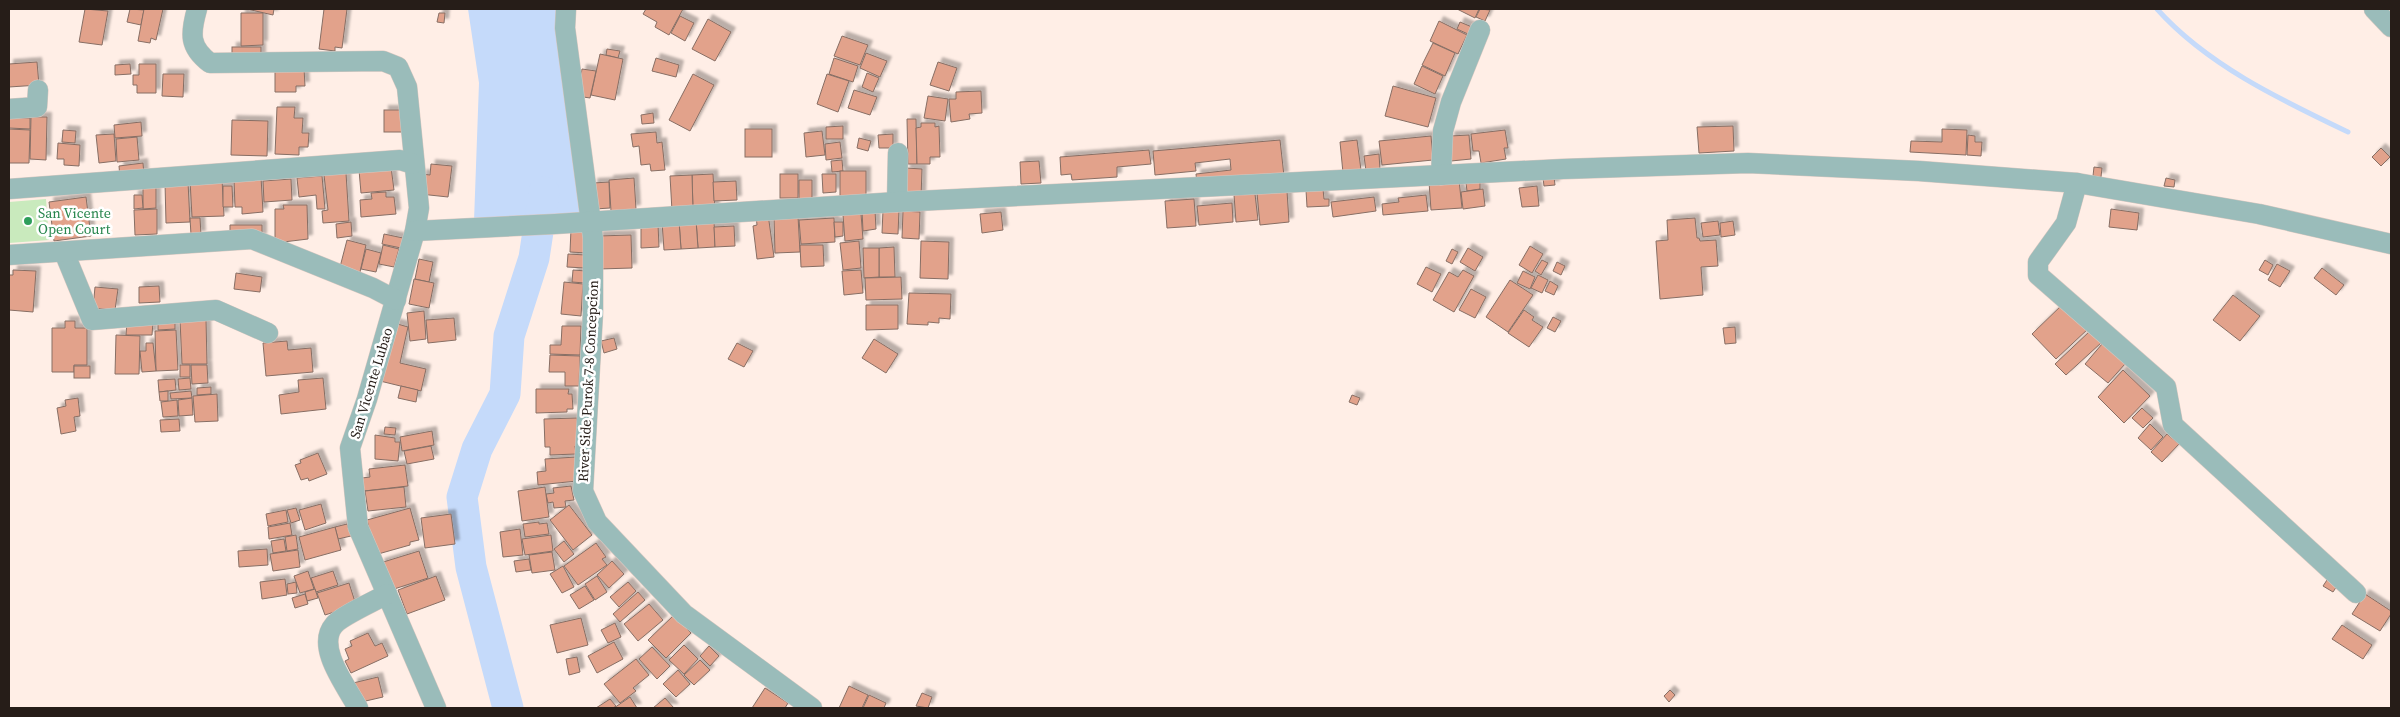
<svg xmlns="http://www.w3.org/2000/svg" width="2400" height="717" viewBox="0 0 2400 717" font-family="'Source Serif 4',serif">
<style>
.green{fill:#c9eabd}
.water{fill:#c5dafa}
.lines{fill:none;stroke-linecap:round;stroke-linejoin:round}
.stream{stroke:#c5dafa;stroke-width:5}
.river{stroke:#c5dafa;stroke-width:31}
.building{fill:#e2a28b;stroke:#876e64;filter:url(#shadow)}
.minor-casing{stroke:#d8c8c1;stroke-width:21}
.minor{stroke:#9abcba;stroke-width:20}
.leisure-dot{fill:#2e9e5b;stroke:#fff;stroke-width:2}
.labels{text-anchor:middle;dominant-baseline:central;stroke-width:5;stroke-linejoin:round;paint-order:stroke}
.leisure-label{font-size:14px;fill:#27864d;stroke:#fff;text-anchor:start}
.street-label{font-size:14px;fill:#261d18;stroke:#fff}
</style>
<defs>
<filter id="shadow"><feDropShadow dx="4.5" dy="-4.5" stdDeviation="1" flood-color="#0004"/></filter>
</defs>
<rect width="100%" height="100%" fill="#ffeee6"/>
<path class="green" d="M46 199 49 240 9 243V202Z"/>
<path class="water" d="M468 9H561L584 212 474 221 479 83Z"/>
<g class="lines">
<path class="stream" d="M2157 9C2207 65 2281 100 2348 132"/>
<path class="river" d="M508 708 471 567 462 497 477 449 505 394 509 336 534 258 544 192"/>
</g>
<g class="building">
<path d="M85 9 108 11 102 45 79 42Z"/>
<path d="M130 9 144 10 141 25 127 22Z"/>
<path d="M144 9H163L156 40 151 38 150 43 138 41Z"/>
<path d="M247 9H274L273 15Z"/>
<path d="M324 9H347L342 48 335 47V51L319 49Z"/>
<path d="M646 9H683L669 35 655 27 657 22 643 14Z"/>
<path d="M1457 9H1479L1475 18Z"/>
<path d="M1480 9 1490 10 1485 21 1476 17Z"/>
<path d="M241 13H263V45L241 46Z"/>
<path d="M439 13H445L444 23 437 22Z"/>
<path d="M680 16 694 23 685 41 671 33Z"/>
<path d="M708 19 731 32 715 61 692 49Z"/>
<path d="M1439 21 1467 35 1458 54 1430 41Z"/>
<path d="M1460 22 1472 27 1468 34 1457 29Z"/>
<path d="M842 36 868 45 860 65 834 56Z"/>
<path d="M1433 43 1455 53 1445 76 1422 65Z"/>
<rect x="232" y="47" width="29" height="11"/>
<path d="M607 49 620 51 618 58 606 55Z"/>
<path d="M866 53 887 61 880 77 860 68Z"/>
<path d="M600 54 623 59 615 100 591 95Z"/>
<path d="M656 58 679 65 676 77 652 71Z"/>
<path d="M834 58 858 66 853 82 829 74Z"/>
<path d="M37 62 39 85 9 87V64Z"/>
<path d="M938 62 957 68 949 91 930 85Z"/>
<path d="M130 64 131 74 115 75V65Z"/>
<path d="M139 64H156V93H137V85H133V75H139Z"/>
<path d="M1422 66 1443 76 1435 94 1414 84Z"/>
<path d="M304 68 305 86H296V92H275V70Z"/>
<path d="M582 69 596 71 590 98 577 96Z"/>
<path d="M867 73 879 78 873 92 862 87Z"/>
<path d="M163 74H184L183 97 162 96Z"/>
<path d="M693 74 714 85 690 131 669 120Z"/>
<path d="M827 74 849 81 838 112 817 104Z"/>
<path d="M1393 86 1436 98 1428 127 1385 116Z"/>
<path d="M854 90 877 97 870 115 848 108Z"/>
<path d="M981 91 982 113 969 114 970 119 951 122 949 99H956V92Z"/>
<path d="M928 96 948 99 945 121 924 118Z"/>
<path d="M277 107H295L294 118H303L302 133H309L308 147H299V155L275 154Z"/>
<rect x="384" y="110" width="19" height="22"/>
<path d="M653 113 654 123 642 124 641 115Z"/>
<path d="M31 117H47L46 160 30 159Z"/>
<path d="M9 118H30V129L9 128Z"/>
<path d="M907 119H916L917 164H908Z"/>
<path d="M232 120 268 121 267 156 231 155Z"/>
<path d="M141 122 142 136 115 138 114 125Z"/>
<path d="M921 123H935V127L939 126 940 157H930V164H917L916 128 921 127Z"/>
<path d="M843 126V139H826V127Z"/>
<path d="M1733 126 1734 151 1699 153 1697 127Z"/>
<path d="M9 129 30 130 29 163H9Z"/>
<rect x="745" y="129" width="27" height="28"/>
<path d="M1942 129 1967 130 1966 155 1910 152 1911 141 1942 142Z"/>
<path d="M63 130 76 131 75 143 62 142Z"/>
<path d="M1505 130 1508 148H1504L1506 159 1481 163 1479 151H1473L1471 134Z"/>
<path d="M822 131 825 155 806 157 804 133Z"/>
<path d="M656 132 657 143 662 142 665 170 651 171 650 164 641 165 639 146 633 147 631 134Z"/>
<path d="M114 134 116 161 99 163 96 135Z"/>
<path d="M893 134V148H879L878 135Z"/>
<path d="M1469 135 1471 159 1451 161 1450 136Z"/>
<path d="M1968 135 1975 136V142H1982L1981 156 1967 155Z"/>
<path d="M1431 136 1433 160 1382 165 1379 141Z"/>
<path d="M137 137 139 160 117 162 116 139Z"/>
<path d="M859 138 871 141 868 151 857 148Z"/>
<path d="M1280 140 1284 176 1197 184 1196 174 1231 170 1230 159 1195 163 1196 171 1155 175 1153 151Z"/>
<path d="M1357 140 1361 170 1343 173 1340 142Z"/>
<path d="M840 142 842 158 826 160 825 144Z"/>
<path d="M58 143 80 145 79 166 64 165V159H57Z"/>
<path d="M2381 148 2390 157 2381 166 2372 157Z"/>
<path d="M1149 150 1151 164 1117 167V177L1072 180 1071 174 1061 175 1060 157Z"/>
<path d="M1379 154 1380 170 1366 171 1364 156Z"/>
<path d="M842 160 843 171 832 172 831 161Z"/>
<path d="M1039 161 1041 183 1021 184 1020 162Z"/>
<path d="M143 163 144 175 120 178 119 166Z"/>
<path d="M431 164 452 166 448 197 420 194 422 174 430 175Z"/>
<path d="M391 167 394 190 361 193 359 170Z"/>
<path d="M2094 167 2102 168 2101 177 2093 176Z"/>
<path d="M906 168 922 169 921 198 905 197Z"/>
<rect x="840" y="171" width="26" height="25"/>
<path d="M346 173 349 221 323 223 322 211 328 210 324 175Z"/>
<path d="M713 174 715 209 693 210 692 175Z"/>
<rect x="780" y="174" width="18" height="24"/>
<path d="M822 174H836V192L823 193Z"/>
<path d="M692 175 693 210 672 211 670 176Z"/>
<path d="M322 176 325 209H317L316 195 299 197 297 178Z"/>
<path d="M261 177 263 212 242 214V207H235L234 179Z"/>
<path d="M1554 177 1555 185 1544 186 1543 178Z"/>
<path d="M634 178 636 209 611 211 609 180Z"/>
<path d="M2166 178 2175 180 2174 187 2164 186Z"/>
<path d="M222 179 224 216 192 217 190 180Z"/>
<path d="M291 179 292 200 264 202 263 181Z"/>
<path d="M799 180H812V201L799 202Z"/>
<path d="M1459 180 1462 208 1431 210 1429 182Z"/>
<path d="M736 181 737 200 714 201 713 182Z"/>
<path d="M1480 181V189L1467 191 1466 183Z"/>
<path d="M188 182 190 222 166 223 165 183Z"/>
<path d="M609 182 610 208 595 209 593 183Z"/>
<path d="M143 185H156V208L143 209Z"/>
<path d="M223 186H232L233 207H223Z"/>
<path d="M1537 186 1539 206 1522 207 1519 188Z"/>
<path d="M1323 189 1324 199H1329V206L1307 207 1306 190Z"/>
<path d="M1483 189 1485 206 1463 209 1461 192Z"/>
<path d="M1287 191 1289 222 1260 225 1257 193Z"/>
<path d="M386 192V197H394L396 214 361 217 360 200 372 199 371 193Z"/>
<path d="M1255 194 1258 220 1236 222 1234 195Z"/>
<path d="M134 195H142L143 208 134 209Z"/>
<path d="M1426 195 1428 211 1383 215 1382 204 1399 202 1398 198Z"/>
<path d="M86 197 91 236 54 241 49 202Z"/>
<path d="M1374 197 1376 211 1333 217 1331 202Z"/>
<path d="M1194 199 1196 226 1167 228 1165 201Z"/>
<path d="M1232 203 1233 222 1199 225 1197 206Z"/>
<path d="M283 205H307L308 239 275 243V209H284Z"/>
<path d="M157 209V234L135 235 134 210Z"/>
<path d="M2111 209 2139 213 2137 230 2109 227Z"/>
<path d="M875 210 876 229 863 231 862 211Z"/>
<path d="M883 210H899L898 234 882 233Z"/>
<path d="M903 211 920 212 919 239 902 238Z"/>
<path d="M1001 212 1003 230 982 233 980 214Z"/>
<path d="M768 214 774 257 757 259 753 226 757 225 756 215Z"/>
<path d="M861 214 863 239 845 241 843 215Z"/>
<path d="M798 216 800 252 775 253 774 217Z"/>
<path d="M190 218H200L201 235H191Z"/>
<path d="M834 218 835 242 801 244 799 220Z"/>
<path d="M1695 218 1697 238H1699L1700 241 1716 240 1718 266 1701 267 1703 295 1660 299 1656 241 1668 240 1667 220Z"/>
<path d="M714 219 715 247 698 248 696 220Z"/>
<path d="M696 220 698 248 681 249 679 221Z"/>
<path d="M679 221 681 249 664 250 662 222Z"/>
<path d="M1718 221 1720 235 1703 237 1701 223Z"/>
<path d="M1733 221 1735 235 1721 237 1720 223Z"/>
<path d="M351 222 352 236 337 238 336 224Z"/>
<path d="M834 222H843V236L835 237Z"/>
<path d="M658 224 659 247 641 248V225Z"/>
<path d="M230 225H262V238L230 236Z"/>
<path d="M734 226 735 246 715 247 714 227Z"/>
<path d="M571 229 588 230 587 253 570 252Z"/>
<path d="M384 234 403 238 401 248 382 244Z"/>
<path d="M631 235 632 268 599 269 598 236Z"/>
<path d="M347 240 366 245 360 272 340 267Z"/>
<path d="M859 241 861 268 843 270 840 243Z"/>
<path d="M921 241 949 242 948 279 920 278Z"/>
<path d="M383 245 399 249 394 267 379 264Z"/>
<path d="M800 245H823L824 266 801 267Z"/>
<path d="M1530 246 1543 254 1532 273 1519 265Z"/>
<path d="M894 247 895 277H879V248Z"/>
<path d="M863 248H879V277L864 278Z"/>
<path d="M1468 248 1483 257 1475 271 1460 262Z"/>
<path d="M366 249 381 253 376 272 361 269Z"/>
<path d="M1452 249 1458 252 1452 264 1446 261Z"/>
<path d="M568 254 586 255 585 268 567 267Z"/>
<path d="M419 259 433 262 429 282 415 279Z"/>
<path d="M1542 260 1548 263 1541 275 1535 271Z"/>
<path d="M2265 260 2273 265 2268 275 2259 270Z"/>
<path d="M1557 262 1565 266 1561 275 1553 271Z"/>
<path d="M2277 264 2290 271 2280 287 2268 280Z"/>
<path d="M1426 267 1441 274 1432 292 1417 284Z"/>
<path d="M2322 268 2344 285 2336 295 2314 278Z"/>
<path d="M13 270 36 271 33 312 9 310V275H13Z"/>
<path d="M573 270 586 271 585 283 572 282Z"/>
<path d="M861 270 863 293 844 295 842 271Z"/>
<path d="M1463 270 1474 276 1454 312 1433 300 1449 272 1458 277Z"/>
<path d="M1523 271 1535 277 1530 289 1517 283Z"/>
<path d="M236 273 262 277 260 292 234 289Z"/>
<path d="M1538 275 1548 280 1542 293 1531 288Z"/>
<path d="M901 277 902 299 866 300 865 278Z"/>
<path d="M414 279 434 283 429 308 409 304Z"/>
<path d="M1510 280 1533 295 1508 332 1486 317Z"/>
<path d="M1550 281 1558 286 1554 295 1545 291Z"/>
<path d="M564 282 583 284 581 316 561 314Z"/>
<path d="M159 286 160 302 139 303V287Z"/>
<path d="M95 287 118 289 115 310 93 308Z"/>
<path d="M1471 289 1486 297 1475 318 1459 310Z"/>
<path d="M909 293 951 294 950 319 939 318V323L928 322V325L907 324Z"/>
<path d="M2233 295 2260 316 2240 341 2213 320Z"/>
<path d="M2065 302 2089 328 2056 359 2032 334Z"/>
<path d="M866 305H898V329L866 330Z"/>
<path d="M1524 310 1534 317 1532 320 1543 327 1529 347 1508 333Z"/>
<path d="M424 311 426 339 410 341 407 313Z"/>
<path d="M1553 317 1561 321 1555 332 1547 328Z"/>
<path d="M175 318V329L158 330V319Z"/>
<path d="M454 318 456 340 428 343 426 320Z"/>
<path d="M206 319 207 364H182L180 320Z"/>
<path d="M65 321H75V328H87V365H74V372H52V328H65Z"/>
<path d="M127 321 153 322 152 335H126Z"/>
<path d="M394 323 408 327 400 363 426 369 421 391 380 381Z"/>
<path d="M562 326H581L580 355 550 354V345H561Z"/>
<path d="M1735 327 1736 343 1725 344 1723 328Z"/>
<path d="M176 330 178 370 156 371 155 331Z"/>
<path d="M2090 331 2101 343 2066 375 2055 364Z"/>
<path d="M116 335 140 336 139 374H115Z"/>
<path d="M614 338 617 349 604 353 601 341Z"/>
<path d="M874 339 898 354 886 373 862 358Z"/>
<path d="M287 341 288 350 311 348 313 372 266 376 263 343Z"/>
<path d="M146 343H153L156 371 142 372 140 351H146Z"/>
<path d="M737 343 753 351 744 367 728 359Z"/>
<path d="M2102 344 2125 364 2108 383 2085 364Z"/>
<path d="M550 355 580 356 579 386H565V372H549Z"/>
<rect x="180" y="365" width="10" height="12"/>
<path d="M191 365H207L208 383 192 384Z"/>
<rect x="74" y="366" width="16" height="12"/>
<path d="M2123 370 2150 396 2124 423 2098 397Z"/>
<path d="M190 378 191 389 179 390 178 379Z"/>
<path d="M323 378 326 409 281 414 279 395 299 392 298 380Z"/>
<path d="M175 379 176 390 159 392 158 380Z"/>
<path d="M401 386 418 390 416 402 398 398Z"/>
<path d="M211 387V394L197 395V388Z"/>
<path d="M536 389H569L568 394H572L573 409H567V412L536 413Z"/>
<path d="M168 391V401H160L159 392Z"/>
<path d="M191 391 192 398 171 399 170 393Z"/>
<path d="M217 394 218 421 195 422 193 396Z"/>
<path d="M1352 395 1360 398 1357 405 1349 402Z"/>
<path d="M78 398 80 416 74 417 76 431 61 434 57 408 66 406 65 400Z"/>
<path d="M192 398 193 415 179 416 178 400Z"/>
<path d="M177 400 178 416 163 417 161 402Z"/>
<path d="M2142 408 2153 418 2143 428 2132 418Z"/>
<path d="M577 418 578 446H575L576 454 550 455V447H545L544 419Z"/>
<path d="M179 419 180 431 161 432 160 420Z"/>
<path d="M2150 424 2163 437 2151 450 2138 438Z"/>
<path d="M385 427 396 428 395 435 384 434Z"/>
<path d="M432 431 434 445 402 451 400 437Z"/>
<path d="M2167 434 2179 444 2162 462 2151 452Z"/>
<path d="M375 435 395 438V442H400L398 461 375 459Z"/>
<path d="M431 446 434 459 407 464 404 451Z"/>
<path d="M318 453 327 474 309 481 308 478 301 480 295 465 301 463 300 460Z"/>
<path d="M576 457 577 481 538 485 537 472 546 471 545 459Z"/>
<path d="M405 465 408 486 364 491 362 478 370 477 369 469Z"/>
<path d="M571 486 574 500 565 501 566 507 554 508 553 502 548 503 546 494 554 493 553 488Z"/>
<path d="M404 487 406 507 368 511 365 491Z"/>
<path d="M545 487 549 517 522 521 518 491Z"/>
<path d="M321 504 326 523 305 530 299 510Z"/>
<path d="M569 505 592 535 573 550 550 520Z"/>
<path d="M296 508 300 520 291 523 287 510Z"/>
<path d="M410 508 419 540 410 542V545L371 556V536L367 520Z"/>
<path d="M286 510 288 522 268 526 266 514Z"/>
<path d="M451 514 455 544 425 548 421 518Z"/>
<path d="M539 522V524L547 523 549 534 525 537 523 524Z"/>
<path d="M290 523 292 535 269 539 268 527Z"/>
<path d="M347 524 351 536 338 539 335 527Z"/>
<path d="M335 527 341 550 305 560 299 537Z"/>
<path d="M520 529 523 555 503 557 500 532Z"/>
<path d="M296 535 298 549 287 551 285 537Z"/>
<path d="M551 535 553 551 525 555 522 539Z"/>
<path d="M284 539 286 551 273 553 271 541Z"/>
<path d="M564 541 574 554 564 562 554 549Z"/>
<path d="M596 543 606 557 602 559 607 565 578 585 564 566Z"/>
<path d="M267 549 268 565 239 567 238 551Z"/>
<path d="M298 550 300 567 273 571 270 554Z"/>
<path d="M419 551 428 578 388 591 380 563Z"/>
<path d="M552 552 555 570 532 573 529 555Z"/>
<path d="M529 559 531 570 516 572 514 561Z"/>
<path d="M612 561 624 574 609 588 597 575Z"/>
<path d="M563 566 574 587 562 593 550 574Z"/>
<path d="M308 571 314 589 300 593 294 576Z"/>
<path d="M333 571 338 585 316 592 311 578Z"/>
<path d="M436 576 445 600 407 614 398 590Z"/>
<path d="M597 576 607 592 595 600 585 584Z"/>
<path d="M2329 577 2339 583 2333 592 2323 586Z"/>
<path d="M285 579 287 595 262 599 260 582Z"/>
<path d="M296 582 297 593 288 594 287 584Z"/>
<path d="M628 582 636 591 619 607 610 597Z"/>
<path d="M349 583 356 605 325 615 317 593Z"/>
<path d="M585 586 594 600 579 609 570 595Z"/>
<path d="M315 589 318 598 307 601 305 592Z"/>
<path d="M638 592 645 600 620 622 613 614Z"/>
<path d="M305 594 308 604 295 608 292 598Z"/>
<path d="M2365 594 2391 611V614L2380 631 2352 614Z"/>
<path d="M649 604 663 620 638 641 624 624Z"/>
<path d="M674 615 691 633 666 658 648 640Z"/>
<path d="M581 618 588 645 557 653 550 625Z"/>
<path d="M615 623 621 637 608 643 601 630Z"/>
<path d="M2342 625 2372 645 2363 659 2332 639Z"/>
<path d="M368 633 375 646 382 643 388 656 351 673 345 661 349 659 345 649 352 646 350 641Z"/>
<path d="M614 642 623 659 597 673 588 656Z"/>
<path d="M684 645 698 659 684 674 669 660Z"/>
<path d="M709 646 719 656 710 666 700 656Z"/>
<path d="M652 647 670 666 657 679 639 659Z"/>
<path d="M577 657 580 672 569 675 566 659Z"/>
<path d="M636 659 649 675 633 688 636 691 620 703 604 684Z"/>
<path d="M700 660 710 670 694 685 684 675Z"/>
<path d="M678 670 690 684 676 697 663 684Z"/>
<path d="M378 677 383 697 357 703 353 683Z"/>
<path d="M849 686 868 695 862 708H839Z"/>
<path d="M765 688 788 703 785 708H752Z"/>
<path d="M1670 690 1675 695 1669 702 1664 696Z"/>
<path d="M922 693 932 697 928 708 916 706Z"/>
<path d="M869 695 886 703 884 708H863Z"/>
<path d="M630 697 637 708H614Z"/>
<path d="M665 698 674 708H653Z"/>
<path d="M610 699 616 706 613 708H596Z"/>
</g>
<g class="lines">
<g class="minor-casing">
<g id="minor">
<path d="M197 9C190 34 189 47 210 63L383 61 398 67 407 87 419 208 415 231 367 399 350 448 358 527 436 708"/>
<path d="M566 9 565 28 593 238V312L583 491 597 522 684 614 812 708"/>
<path d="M2374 9 2391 27"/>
<path d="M9 109 37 107 38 90"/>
<path d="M1441 175 1443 131 1451 102 1480 30"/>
<path d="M2077 183 2066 223 2038 262V275L2166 387 2173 425 2356 593"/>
<path d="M9 189 400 160 413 164"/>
<path d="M897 202 898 153"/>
<path d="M415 231 555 224 897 202 1563 169 1748 163 1919 171 2077 183 2259 214 2391 244"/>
<path d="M64 252 92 320 216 310 268 333"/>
<path d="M9 255 252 239 373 288 396 300"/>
<path d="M358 708C347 687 315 647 334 625 341 616 375 601 387 594"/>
</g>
</g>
<use href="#minor" class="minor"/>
</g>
<circle class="leisure-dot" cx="28" cy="221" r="5"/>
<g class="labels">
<g class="leisure-label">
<text x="38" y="213">San Vicente<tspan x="38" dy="16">Open Court</tspan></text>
</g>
<g class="street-label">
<text transform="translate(588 381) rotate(-87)">River Side Purok 7-8 Concepcion</text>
<text transform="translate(371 383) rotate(-73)">San Vicente Lubao</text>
</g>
</g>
<rect width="2400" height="717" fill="none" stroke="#261d18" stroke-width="20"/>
</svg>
